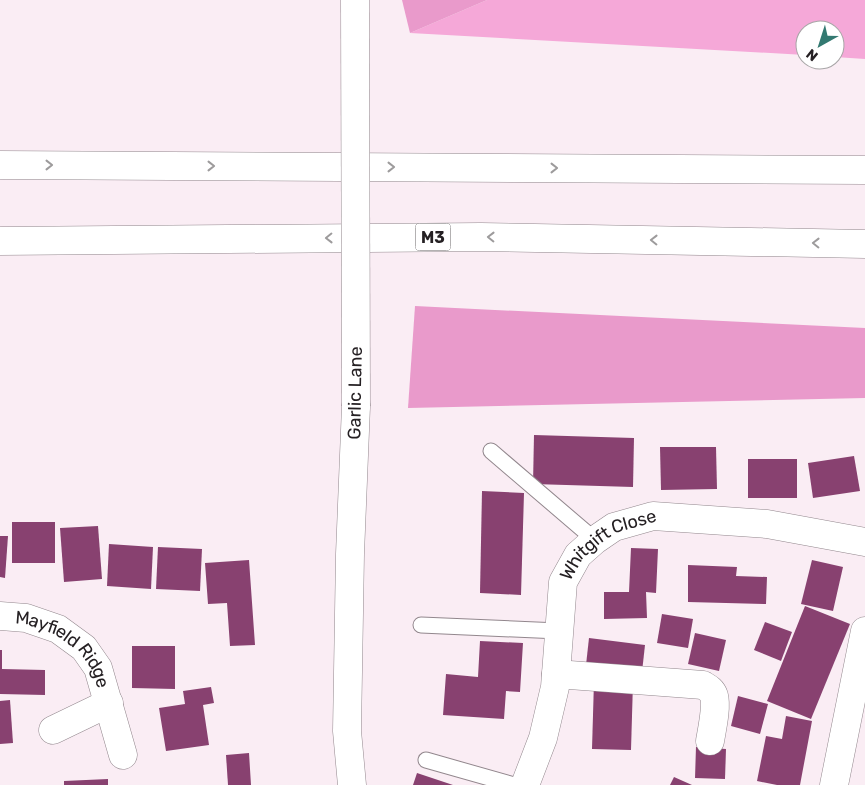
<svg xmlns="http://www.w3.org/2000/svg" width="865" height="785" viewBox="0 0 865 785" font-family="Rubik,sans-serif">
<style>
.green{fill:#f5a8d8}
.forest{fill:#e99acb}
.building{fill:#884170}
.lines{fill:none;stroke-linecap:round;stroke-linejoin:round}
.lane-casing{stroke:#92878d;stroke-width:17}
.street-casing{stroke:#92878d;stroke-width:29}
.highway-casing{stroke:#92878d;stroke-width:29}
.lane{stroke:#fff;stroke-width:15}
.street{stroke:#fff;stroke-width:28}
.highway{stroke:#fff;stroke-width:28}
.street-bridge-casing{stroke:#92878d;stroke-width:29;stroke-linecap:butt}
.street-bridge{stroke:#fff;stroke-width:28}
.oneway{stroke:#9d9b9c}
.labels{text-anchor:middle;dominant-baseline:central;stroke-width:5;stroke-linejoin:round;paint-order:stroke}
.shield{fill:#fff;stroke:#666365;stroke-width:1}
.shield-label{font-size:16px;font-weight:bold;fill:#252023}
.street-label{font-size:18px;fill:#252023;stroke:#fff}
</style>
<rect width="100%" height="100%" fill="#faedf4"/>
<path class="green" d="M487 0H865V59L835 57V30H805V55L410 33Z"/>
<g class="forest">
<path d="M402 0H487L410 33Z"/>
<path d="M415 306 865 328V398L408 408Z"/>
</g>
<g class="building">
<path d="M534 435 634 438 633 487 533 484Z"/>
<path d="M660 447H716L717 489 661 490Z"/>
<path d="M854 456 860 491 813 498 808 463Z"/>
<rect x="748" y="459" width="49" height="39"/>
<path d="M482 491 524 493 521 595 480 593Z"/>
<rect x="12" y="522" width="43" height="41"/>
<path d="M98 526 102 579 64 582 60 528Z"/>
<path d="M0 536H8L5 578 0 577Z"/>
<path d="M109 544 153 547 151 589 107 586Z"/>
<path d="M158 547 202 549 200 591 156 589Z"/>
<path d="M631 548 658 549 656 593 646 592 647 618 604 619V592H629Z"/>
<path d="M249 560 255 645 230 646 227 603 208 604 205 563Z"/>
<path d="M812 560 843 567 833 611 801 604Z"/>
<path d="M688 565 737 567 736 576 767 577 766 604 688 602Z"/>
<path d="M805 606 850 624 811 719 767 701Z"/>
<path d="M662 614 693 619 688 648 657 643Z"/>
<path d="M765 622 792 632 781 661 754 650Z"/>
<path d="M695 633 726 640 719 671 688 664Z"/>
<path d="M589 638 645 645 642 672 586 665Z"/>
<path d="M480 641 523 643 520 692 506 691 504 719 443 715 446 674 478 677Z"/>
<path d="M132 646H175V689L132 688Z"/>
<path d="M0 650H2V669L45 670V695L0 694Z"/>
<path d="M594 681 633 682 631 750 592 749Z"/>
<path d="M211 687 214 703 203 705 209 745 166 751 159 708 185 704 183 691Z"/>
<path d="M738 696 768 704 760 734 731 726Z"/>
<path d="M10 700 13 743 0 744V701Z"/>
<path d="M786 716 812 721 800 785H777L757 781 766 736 782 739Z"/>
<path d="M696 747 726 749 725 779 695 778Z"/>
<path d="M249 753 251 785H228L226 755Z"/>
<path d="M417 773 453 785H413Z"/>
<path d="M674 777 692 785H670Z"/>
<path d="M108 779V785H64V781Z"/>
</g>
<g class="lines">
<g class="lane-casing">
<g id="lane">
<path d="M491 451 595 540"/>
<path d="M421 625 559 631"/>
<path d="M426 760 514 785"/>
</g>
</g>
<g class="street-casing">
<g id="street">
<path id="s1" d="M0 616 26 618 58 629 84 648 98 668 123 755"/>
<path d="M556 674 703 685C708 688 712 690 714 696 717 707 712 729 710 741"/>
<path d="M53 730 109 703"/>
<path d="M352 785 347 731 350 554 356 406"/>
<path id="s2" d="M525 785 543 738 555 687 563 582 578 555 595 540 614 527 653 516 767 524 865 542"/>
<path d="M834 785 865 631"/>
</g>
</g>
<g class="highway-casing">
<g id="highway">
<path d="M0 165 865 170"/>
<path d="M0 241 481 237 865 244"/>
</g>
</g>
<use href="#lane" class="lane"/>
<use href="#street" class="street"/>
<use href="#highway" class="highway"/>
<g class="street-bridge-casing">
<path id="street-bridge" d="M355 0 356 406"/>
</g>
<use href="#street-bridge" class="street-bridge"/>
</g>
<defs><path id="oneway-chevron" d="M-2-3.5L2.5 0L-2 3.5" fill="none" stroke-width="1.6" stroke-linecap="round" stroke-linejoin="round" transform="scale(1.25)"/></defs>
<g class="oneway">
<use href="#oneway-chevron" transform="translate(49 165)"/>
<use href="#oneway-chevron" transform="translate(211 166)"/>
<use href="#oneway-chevron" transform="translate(391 167)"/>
<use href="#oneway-chevron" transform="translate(554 168)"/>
<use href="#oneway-chevron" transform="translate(491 237) rotate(-179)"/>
<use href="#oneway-chevron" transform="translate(329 238) rotate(179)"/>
<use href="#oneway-chevron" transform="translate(654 240) rotate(-179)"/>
<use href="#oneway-chevron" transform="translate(816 243) rotate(-179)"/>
</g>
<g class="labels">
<rect class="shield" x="415.5" y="223.5" width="35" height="27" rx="4"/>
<g class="shield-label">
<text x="433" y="237">M3</text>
</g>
<g class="street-label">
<text transform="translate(355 393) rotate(-89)">Garlic Lane</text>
<text stroke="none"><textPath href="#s2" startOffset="270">Whitgift Close</textPath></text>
<text stroke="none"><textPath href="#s1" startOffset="76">Mayfield Ridge</textPath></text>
</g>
</g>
<g transform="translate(820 45) rotate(219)"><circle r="24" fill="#ffffff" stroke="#a8a6a7"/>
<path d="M0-4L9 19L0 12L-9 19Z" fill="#337971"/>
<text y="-8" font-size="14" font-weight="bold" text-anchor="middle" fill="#252023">N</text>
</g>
</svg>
